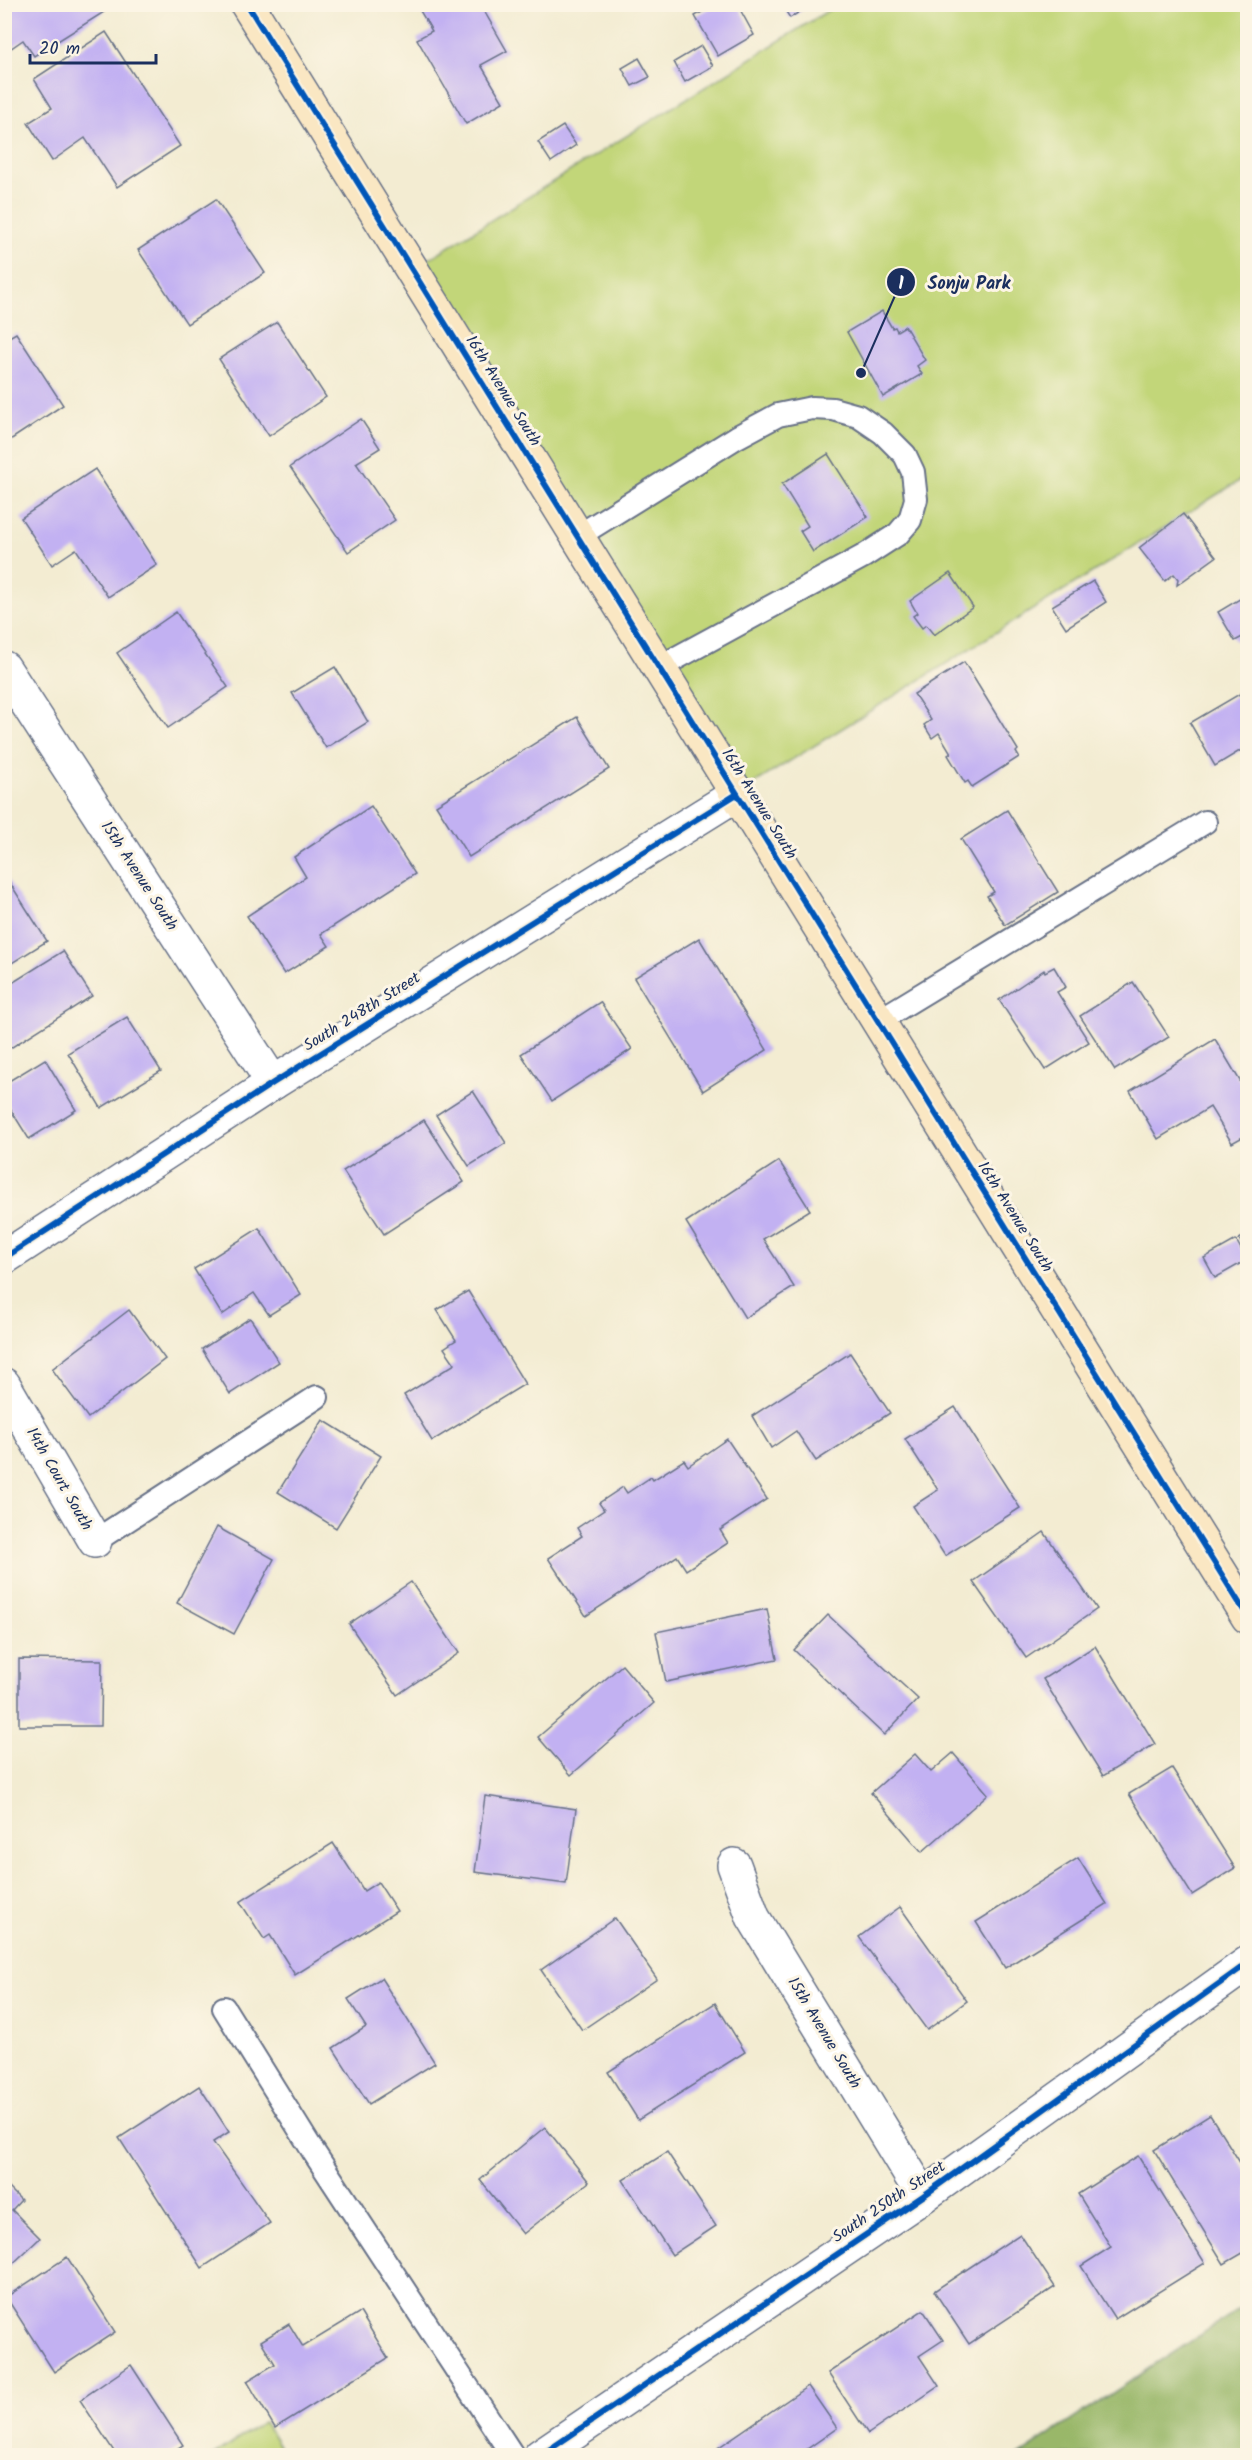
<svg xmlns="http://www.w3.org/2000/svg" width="1252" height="2460" viewBox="0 0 1252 2460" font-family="Kalam,sans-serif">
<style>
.green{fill:#c2d679;stroke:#6e826c;stroke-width:1.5}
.forest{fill:#99b769;stroke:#5a7364;stroke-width:1.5}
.building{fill:#c2b1f2}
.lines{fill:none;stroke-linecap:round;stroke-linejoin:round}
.service-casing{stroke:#677187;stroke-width:26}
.minor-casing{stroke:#677187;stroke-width:36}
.tertiary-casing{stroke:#677187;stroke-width:36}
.secondary-casing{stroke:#677187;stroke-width:36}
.service{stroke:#fff;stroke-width:22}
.minor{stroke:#fff;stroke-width:33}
.tertiary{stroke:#fff;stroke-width:33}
.secondary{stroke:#fae7c3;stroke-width:33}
.cycleway-casing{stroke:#fcf5e5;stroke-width:10}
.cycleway{stroke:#0057b8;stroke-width:6}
.labels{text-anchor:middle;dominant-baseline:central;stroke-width:6;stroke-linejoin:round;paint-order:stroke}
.street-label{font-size:16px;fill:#1b2f5e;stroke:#fcf5e5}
.leader{fill:none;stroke:#1b2f5e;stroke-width:2}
.callout-dot{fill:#1b2f5e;stroke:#fcf5e5;stroke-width:2}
.mark-label{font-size:18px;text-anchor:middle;font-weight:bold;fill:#fff}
.callout-label{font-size:18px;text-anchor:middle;font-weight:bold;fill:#1b2f5e;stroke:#fcf5e5;stroke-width:6;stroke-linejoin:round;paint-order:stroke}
</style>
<rect width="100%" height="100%" fill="#fcf5e5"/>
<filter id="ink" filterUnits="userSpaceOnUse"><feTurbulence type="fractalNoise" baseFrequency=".0167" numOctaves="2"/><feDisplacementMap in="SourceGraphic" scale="12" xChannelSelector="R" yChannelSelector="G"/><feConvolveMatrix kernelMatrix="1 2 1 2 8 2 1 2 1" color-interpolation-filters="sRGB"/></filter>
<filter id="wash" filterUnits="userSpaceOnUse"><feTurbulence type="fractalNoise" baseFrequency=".008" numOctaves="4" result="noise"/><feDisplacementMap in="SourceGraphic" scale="24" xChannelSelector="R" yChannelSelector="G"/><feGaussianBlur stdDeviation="1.35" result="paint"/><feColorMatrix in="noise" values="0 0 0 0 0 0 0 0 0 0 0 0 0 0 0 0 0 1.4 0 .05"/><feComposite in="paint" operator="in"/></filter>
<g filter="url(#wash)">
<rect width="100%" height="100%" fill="#f3ecd2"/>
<g class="green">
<path d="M837 5H1247V476L737 794 411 270Z"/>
<path d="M264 2422 285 2455H214Z"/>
</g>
<path class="forest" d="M1247 2304V2455H1019Z"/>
<g id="blocks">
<g class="building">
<path d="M4 4H100L104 12 34 56 23 40 4 53Z"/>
<path d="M416 4H480L507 51 481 65 503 102 466 124 417 39 432 31Z"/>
<path d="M716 4H737L754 35 718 56 695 16Z"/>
<path d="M781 4H812L790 18Z"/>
<path d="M106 32 180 146 117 187 85 138 52 161 28 123 52 108 34 79Z"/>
<path d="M701 46 713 66 685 82 674 62Z"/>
<path d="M639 58 650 77 632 86 622 68Z"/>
<path d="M563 126 576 145 551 162 538 142Z"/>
<path d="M216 199 265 273 187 324 138 250Z"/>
<path d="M882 311 892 328 895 327 897 331 905 326 925 360 917 366 922 374 883 397 847 332Z"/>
<path d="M277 322 326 397 269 436 219 359Z"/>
<path d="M16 333 63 405 4 444V340Z"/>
<path d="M361 419 380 448 356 463 395 520 348 552 290 467Z"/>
<path d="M828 454 868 517 813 552 800 531 808 526 782 484Z"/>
<path d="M95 469 157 565 108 597 76 549 52 565 21 518Z"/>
<path d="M1183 514 1216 557 1177 585 1178 579 1174 574 1165 581 1139 548Z"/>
<path d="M950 573 973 607 934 635 926 625 922 628 913 616 917 613 910 601Z"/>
<path d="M1093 581 1106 602 1066 628 1052 606Z"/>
<path d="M1248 594V634L1235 641 1218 612Z"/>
<path d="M176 612 228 687 168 728 117 653Z"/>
<path d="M964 662 1018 750 1016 752 1019 757 972 787 968 781 965 783 948 755 951 753 939 733 932 738 924 725 931 720 914 694Z"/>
<path d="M335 667 368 722 326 748 292 693Z"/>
<path d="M1248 689V746L1215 766 1190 723Z"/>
<path d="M577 717 609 769 469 857 436 805Z"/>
<path d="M371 806 415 874 321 934 329 946 284 974 247 916 306 877 294 857Z"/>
<path d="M1007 810 1058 892 1005 925 987 896 994 892 961 839Z"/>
<path d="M8 880 47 941 4 968V882Z"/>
<path d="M699 938 767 1050 703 1091 634 978Z"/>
<path d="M63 951 92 996 9 1049 4 1042V988Z"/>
<path d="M1054 967 1066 987 1057 992 1089 1042 1045 1070 999 1000 1044 970 1045 972Z"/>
<path d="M1133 982 1169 1037 1115 1070 1080 1016Z"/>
<path d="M600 1002 632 1049 552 1101 521 1054Z"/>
<path d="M127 1017 161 1071 101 1108 68 1053Z"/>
<path d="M1215 1039 1243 1086 1248 1084V1134L1232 1143 1210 1107 1158 1139 1130 1091Z"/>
<path d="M45 1059 76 1110 29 1139 4 1099V1084Z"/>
<path d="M473 1091 506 1143 469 1166 436 1115Z"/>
<path d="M424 1120 464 1182 384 1234 343 1171Z"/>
<path d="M779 1161 810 1210 763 1239 794 1287 745 1318 686 1222Z"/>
<path d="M259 1228 301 1295 269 1315 254 1293 222 1315 194 1269Z"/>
<path d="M1248 1234V1253L1239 1239Z"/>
<path d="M1236 1240 1247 1260 1215 1278 1204 1258Z"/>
<path d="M468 1291 525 1384 432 1441 404 1395 455 1364 444 1348 456 1340 437 1310Z"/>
<path d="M129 1310 165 1359 88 1418 52 1369Z"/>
<path d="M250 1318 279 1362 230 1394 202 1349Z"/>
<path d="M850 1353 890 1413 816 1461 796 1431 771 1448 752 1416Z"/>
<path d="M955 1407 1020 1508 945 1556 913 1506 938 1490 905 1439Z"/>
<path d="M323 1420 381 1456 336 1528 278 1492Z"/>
<path d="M727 1439 767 1499 720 1530 728 1543 686 1570 677 1556 586 1616 548 1558 582 1536 577 1528 604 1510 599 1503 623 1487 627 1493 651 1477 653 1480 684 1460 688 1466Z"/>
<path d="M217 1527 274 1559 234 1634 177 1603Z"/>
<path d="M1044 1532 1097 1609 1026 1658 973 1582Z"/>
<path d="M411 1582 459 1653 397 1695 349 1624Z"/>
<path d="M767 1609 777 1659 666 1682 656 1632Z"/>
<path d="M828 1615 918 1699 884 1735 794 1650Z"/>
<path d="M1095 1646 1155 1744 1103 1776 1043 1679Z"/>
<path d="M19 1659 102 1660 101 1726H19Z"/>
<path d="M622 1665 654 1703 571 1775 538 1737Z"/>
<path d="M953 1753 988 1794 922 1852 871 1793 915 1754 931 1772Z"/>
<path d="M1172 1768 1235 1868 1192 1895 1129 1794Z"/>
<path d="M485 1796 576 1809 566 1884 475 1872Z"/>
<path d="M333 1843 364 1891 378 1882 397 1911 295 1975 270 1935 264 1939 240 1902Z"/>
<path d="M1078 1858 1107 1904 1005 1968 976 1922Z"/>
<path d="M900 1907 967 2001 927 2030 859 1937Z"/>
<path d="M615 1918 657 1979 582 2030 541 1970Z"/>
<path d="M381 1978 435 2063 369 2104 333 2048 366 2027 348 1999Z"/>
<path d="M715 2003 745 2052 638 2120 608 2072Z"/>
<path d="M199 2086 229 2132 213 2142 270 2223 202 2268 119 2138Z"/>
<path d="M1210 2115 1246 2172 1248 2171V2250L1224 2264 1154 2150Z"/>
<path d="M545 2127 589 2182 523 2234 480 2180Z"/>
<path d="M667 2152 716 2226 672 2255 623 2180Z"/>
<path d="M1138 2156 1205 2263 1115 2319 1081 2266 1111 2247 1078 2194Z"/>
<path d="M4 2183 21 2200 12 2210 40 2238 4 2272Z"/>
<path d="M1020 2234 1055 2287 969 2344 934 2291Z"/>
<path d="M67 2257 115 2332 54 2372 6 2297Z"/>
<path d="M923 2310 943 2340 919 2356 939 2386 868 2434 828 2373Z"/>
<path d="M360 2312 388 2358 275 2428 247 2381 275 2364 261 2341 289 2324 303 2347Z"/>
<path d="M131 2365 183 2445 166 2456H117L80 2400Z"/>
<path d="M808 2386 837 2428 797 2456H715L712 2452Z"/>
</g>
</g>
</g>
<g filter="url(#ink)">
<use href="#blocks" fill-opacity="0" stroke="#677187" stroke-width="1.5"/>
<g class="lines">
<g class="service-casing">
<g id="service">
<path d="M578 536 737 437 778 415 812 408 833 409 858 416 883 433 905 455 913 472 916 499 910 520 898 534 864 556 658 668"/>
<path d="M878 1021 1205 822"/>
<path d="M95 1541 317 1397"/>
<path d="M224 2008 313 2151 513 2456"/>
</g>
</g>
<g class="minor-casing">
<g id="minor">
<path d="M4 668 273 1083"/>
<path d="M4 1258 273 1083 737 794"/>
<path d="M4 1385 95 1541"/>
<path d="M734 1865 753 1917 923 2196"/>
</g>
</g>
<g class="tertiary-casing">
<path id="tertiary" d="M540 2456 923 2196 1248 1963"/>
</g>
<g class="secondary-casing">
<path id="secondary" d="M247 4 1248 1617"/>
</g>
<use href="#service" class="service"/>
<use href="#minor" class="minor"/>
<use href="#tertiary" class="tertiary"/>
<use href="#secondary" class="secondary"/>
<g class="cycleway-casing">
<g id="cycleway">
<path d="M247 4 1248 1617"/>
<path d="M4 1258 273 1083 737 794"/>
<path d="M540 2456 923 2196 1248 1963"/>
</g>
</g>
<use href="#cycleway" class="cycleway"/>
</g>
</g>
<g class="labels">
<g class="street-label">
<text transform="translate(503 391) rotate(58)">16th Avenue South</text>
<text transform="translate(759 804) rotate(58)">16th Avenue South</text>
<text transform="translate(139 876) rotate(57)">15th Avenue South</text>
<text transform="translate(362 1012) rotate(-32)">South 248th Street</text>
<text transform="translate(1015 1217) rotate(58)">16th Avenue South</text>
<text transform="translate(59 1479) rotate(60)">14th Court South</text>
<text transform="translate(824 2033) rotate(59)">15th Avenue South</text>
<text transform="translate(889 2202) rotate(-34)">South 250th Street</text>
</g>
</g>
<path class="leader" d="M861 373L901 282"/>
<g class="callout-dot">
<circle cx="861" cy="373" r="6"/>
<circle cx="901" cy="282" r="15"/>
</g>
<g class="mark-label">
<text x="901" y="289">1</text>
</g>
<g class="callout-label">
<text x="969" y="289">Sonju Park</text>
</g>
<rect width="1252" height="2460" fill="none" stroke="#fcf5e5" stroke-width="24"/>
<path d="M30 54v9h126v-9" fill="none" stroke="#1b2f5e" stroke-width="3"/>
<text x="39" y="54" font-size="18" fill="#1b2f5e" stroke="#fcf5e5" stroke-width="4.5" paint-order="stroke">20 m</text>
</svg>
